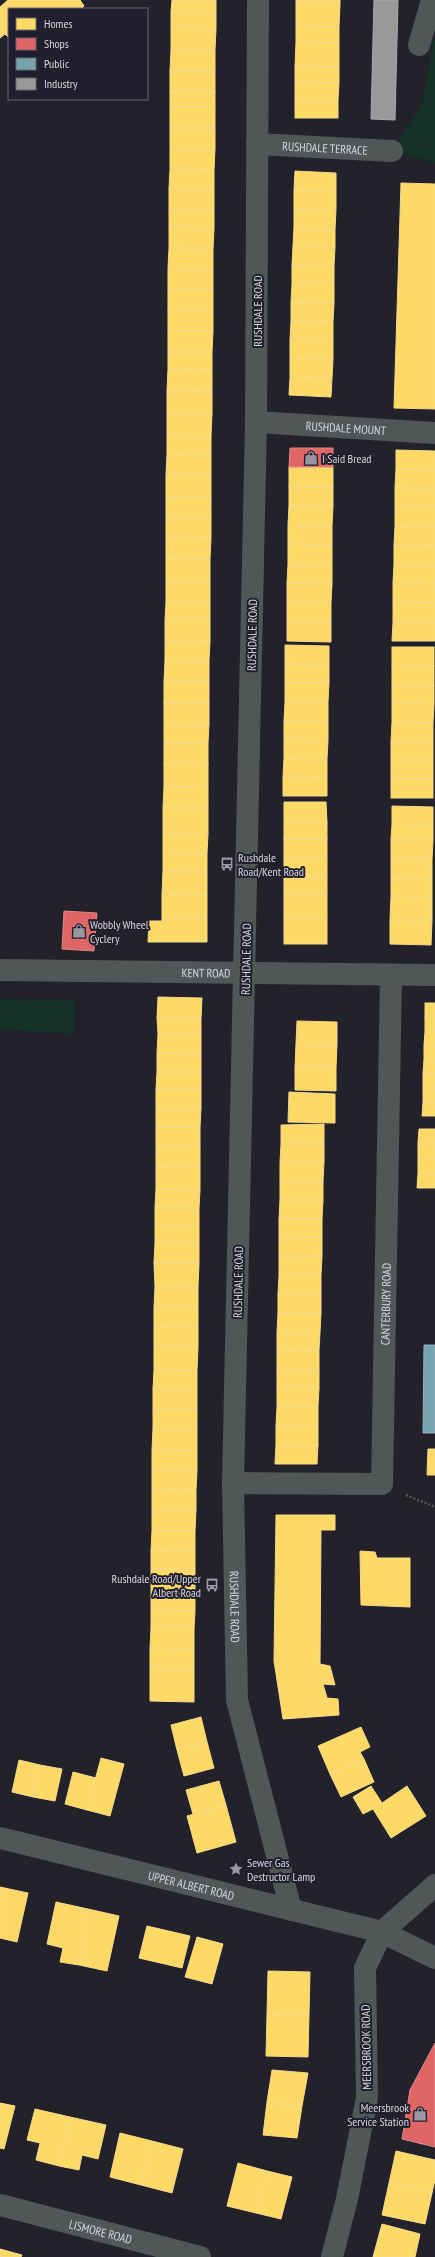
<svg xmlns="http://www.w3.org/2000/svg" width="435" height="2257" viewBox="0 0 435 2257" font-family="'PT Sans Narrow',sans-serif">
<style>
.green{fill:#143226}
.homes{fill:#ffd966;stroke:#f3d98b}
.shops{fill:#e06666;stroke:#de888b}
.public{fill:#76a5af;stroke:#93b4be}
.industry{fill:#999;stroke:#acacaf}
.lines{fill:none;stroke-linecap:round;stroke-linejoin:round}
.path{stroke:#545858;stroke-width:2.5;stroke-dasharray:2 2;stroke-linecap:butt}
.minor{stroke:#515756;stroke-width:22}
.labels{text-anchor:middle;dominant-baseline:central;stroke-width:4;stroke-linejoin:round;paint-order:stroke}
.street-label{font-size:12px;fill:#d8d8e1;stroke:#201f2d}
.poi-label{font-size:12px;fill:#d8d8e1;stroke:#201f2d;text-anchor:start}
</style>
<rect width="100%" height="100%" fill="#23222a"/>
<g class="green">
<path d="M435 34V163L392 151 423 102Z"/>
<path d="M0 999 75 1000 73 1034 0 1029Z"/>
</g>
<g class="homes">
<path d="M8 0H80L84 6 81 9H9V38L5 34 0 38V7Z"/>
<path d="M172 0H216V12H171Z"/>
<path d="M296 0H340V4L296 3Z"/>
<path d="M296 3 340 4 339 27 296 26Z"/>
<path d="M171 12H216V29L171 28Z"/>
<path d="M296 26 339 27V43L296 42Z"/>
<path d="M171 28 216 29 215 50H171Z"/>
<path d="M296 42 339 43V67L295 66Z"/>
<path d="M171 50H215V71H170Z"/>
<path d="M295 66 339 67V83L295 82Z"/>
<rect x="170" y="71" width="45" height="21"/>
<path d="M295 82 339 83 338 100H295Z"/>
<rect x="170" y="92" width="45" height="15"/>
<rect x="295" y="100" width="43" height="18"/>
<rect x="170" y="107" width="45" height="21"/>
<path d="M170 128H215V149L170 148Z"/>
<path d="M170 148 215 149 214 170 170 169Z"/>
<path d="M170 169 214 170V189H169Z"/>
<path d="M295 171 336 173V192L294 190Z"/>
<path d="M401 183 435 184V409L394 408Z"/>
<rect x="169" y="189" width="45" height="21"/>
<path d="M294 190 336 192V210L294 209Z"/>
<path d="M294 209 336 210 335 229 294 227Z"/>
<path d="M169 210H214V228L169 227Z"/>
<path d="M169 227 214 228 213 249 169 248Z"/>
<path d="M294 227 335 229V247L293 246Z"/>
<path d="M293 246 335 247 334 266 292 265Z"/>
<path d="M169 248 213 249V270L168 269Z"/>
<path d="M292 265 334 266V285L292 284Z"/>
<path d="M168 269 213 270V289H168Z"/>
<path d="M292 284 334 285V303L291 302Z"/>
<rect x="168" y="289" width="45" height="21"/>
<path d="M291 302 334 303 333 322 291 321Z"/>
<rect x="168" y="310" width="45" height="21"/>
<path d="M291 321 333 322V341L290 339Z"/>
<path d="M168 331H213L212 352H168Z"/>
<path d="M290 339 333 341V359L290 358Z"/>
<path d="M168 352H212V370L168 369Z"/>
<path d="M290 358 333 359 332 378 290 377Z"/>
<path d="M168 369 212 370V391L167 390Z"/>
<path d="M290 377 332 378 331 397 289 395Z"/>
<path d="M167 390 212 391V414H167Z"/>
<path d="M167 414H212L211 436 167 435Z"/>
<path d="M167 435 211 436V455L167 454Z"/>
<path d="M396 450 435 451V470L396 469Z"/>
<path d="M167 454 211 455V476L166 475Z"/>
<rect x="289" y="467" width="44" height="20"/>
<path d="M396 469 435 470V489L395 488Z"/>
<path d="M166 475 211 476V497H166Z"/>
<rect x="289" y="487" width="44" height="19"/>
<path d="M395 488 435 489V508L395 507Z"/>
<rect x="166" y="497" width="45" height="21"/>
<path d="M289 506H333L332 526 288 525Z"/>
<path d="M395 507 435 508V527L395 526Z"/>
<path d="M166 518H211V538L166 537Z"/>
<path d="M288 525 332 526V545L288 544Z"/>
<path d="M395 526 435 527V546L394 545Z"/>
<path d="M166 537 211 538 210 559 166 558Z"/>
<path d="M288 544 332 545V565L288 564Z"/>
<path d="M394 545 435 546V565L394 564Z"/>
<path d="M166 558 210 559V581H166Z"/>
<path d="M288 564 332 565V584L287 583Z"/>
<path d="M394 564 435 565V584L393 583Z"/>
<rect x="166" y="581" width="44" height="21"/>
<path d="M287 583 332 584 331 603 287 602Z"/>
<path d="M393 583 435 584V603L393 602Z"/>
<path d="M166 602H210V621L165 620Z"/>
<path d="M287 602 331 603V622H287Z"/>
<path d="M393 602 435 603V622H393Z"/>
<path d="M165 620 210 621V642L165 641Z"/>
<path d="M287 622H331V642L287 641Z"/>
<path d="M393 622H435V641H392Z"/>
<path d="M165 641 210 642 209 660H165Z"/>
<path d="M285 645 329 646V665L285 664Z"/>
<rect x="392" y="647" width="42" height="19"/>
<path d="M165 660H209V681H164Z"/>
<path d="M285 664 329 665V683H285Z"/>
<rect x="392" y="666" width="42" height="19"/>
<rect x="164" y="681" width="45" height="22"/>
<path d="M285 683H329L328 702H285Z"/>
<path d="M392 685H434V704L392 703Z"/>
<path d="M285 702H328V721H284Z"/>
<rect x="164" y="703" width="45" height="21"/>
<path d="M392 703 434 704 433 723 392 722Z"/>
<path d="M284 721H328V740L284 739Z"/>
<path d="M392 722 433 723V742L391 741Z"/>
<path d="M164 724H209L208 743H164Z"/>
<path d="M284 739 328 740 327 759 284 758Z"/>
<path d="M391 741 433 742V760H391Z"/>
<rect x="164" y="743" width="44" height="21"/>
<path d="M284 758 327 759V778L283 777Z"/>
<rect x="391" y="760" width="42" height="19"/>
<rect x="164" y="764" width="44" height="23"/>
<path d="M283 777 327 778V796H283Z"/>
<rect x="391" y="779" width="42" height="19"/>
<path d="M164 787H208V808H163Z"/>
<path d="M284 802H326L327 822H284Z"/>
<path d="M392 806 433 807V825L392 824Z"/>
<rect x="163" y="808" width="45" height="26"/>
<rect x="284" y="822" width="43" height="17"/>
<path d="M392 824 433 825V840L391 839Z"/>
<path d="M163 834H208L207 853 163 852Z"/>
<rect x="284" y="839" width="43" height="19"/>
<path d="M391 839 433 840 432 860H391Z"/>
<path d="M163 852 207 853V872L163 871Z"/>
<rect x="284" y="858" width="43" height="19"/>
<path d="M391 860H432V879L391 878Z"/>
<path d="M163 871 207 872V895L162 894Z"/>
<rect x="284" y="877" width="43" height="17"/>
<path d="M391 878 432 879V897L391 896Z"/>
<path d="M162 894 207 895V918H162Z"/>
<rect x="284" y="894" width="43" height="24"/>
<path d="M391 896 432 897V921L390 920Z"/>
<path d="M162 918H207V942H148L149 921H162Z"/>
<rect x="284" y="918" width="43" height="26"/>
<path d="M390 920 432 921 431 945 390 944Z"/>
<path d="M158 997 202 998 201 1019 157 1018Z"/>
<rect x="425" y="1003" width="10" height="14"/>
<rect x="425" y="1017" width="10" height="14"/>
<path d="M157 1018 201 1019V1034H158Z"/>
<path d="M297 1021 337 1022V1045L296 1044Z"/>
<path d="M425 1031H435V1045H424Z"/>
<path d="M158 1034H201V1054L157 1053Z"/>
<path d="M296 1044 337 1045 336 1068 295 1067Z"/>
<path d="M424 1045H435V1060L424 1059Z"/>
<path d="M157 1053 201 1054V1072H157Z"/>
<path d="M424 1059 435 1060V1074L423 1073Z"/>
<path d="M295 1067 336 1068V1091L295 1090Z"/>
<path d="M157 1072H201V1089H156Z"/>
<path d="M423 1073 435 1074V1088H423Z"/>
<rect x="423" y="1088" width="12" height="14"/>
<rect x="156" y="1089" width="45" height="19"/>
<path d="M289 1092 335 1094V1123L288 1122Z"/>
<path d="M423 1102H435V1116H422Z"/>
<path d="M156 1108H201L200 1127H156Z"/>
<path d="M324 1124V1143L281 1144V1125Z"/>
<rect x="156" y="1127" width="44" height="19"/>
<path d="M419 1129H435V1144L418 1143Z"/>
<path d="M324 1143V1162L280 1163 281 1144Z"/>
<path d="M418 1143 435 1144V1159L418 1158Z"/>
<path d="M156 1146H200V1167L156 1166Z"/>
<path d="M418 1158 435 1159V1173H418Z"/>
<path d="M324 1162 323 1181H280V1163Z"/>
<path d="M156 1166 200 1167V1190L156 1189Z"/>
<path d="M418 1173H435V1188H417Z"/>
<rect x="280" y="1181" width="43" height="19"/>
<path d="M156 1189 200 1190 199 1208 155 1207Z"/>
<path d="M280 1200H323L322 1219H279Z"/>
<path d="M155 1207 199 1208V1226H155Z"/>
<path d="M279 1219H322V1237L279 1238Z"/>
<path d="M155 1226H199V1244L155 1243Z"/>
<path d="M322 1237V1256L279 1257V1238Z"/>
<path d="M155 1243 199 1244V1263H154Z"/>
<path d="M322 1256 321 1275 279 1276V1257Z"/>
<path d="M154 1263H199L198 1288 155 1287Z"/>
<path d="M321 1275V1294H278L279 1276Z"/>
<path d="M155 1287 198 1288V1308H154Z"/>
<rect x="278" y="1294" width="43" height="19"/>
<path d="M154 1308H198V1327L154 1326Z"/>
<path d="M278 1313H321L320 1332H277Z"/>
<path d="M154 1326 198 1327V1347L154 1346Z"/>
<path d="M277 1332H320L319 1350 277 1351Z"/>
<path d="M154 1346 198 1347 197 1371 154 1370Z"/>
<path d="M319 1350V1370H277V1351Z"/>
<path d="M154 1370 197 1371V1389H153Z"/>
<rect x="277" y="1370" width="42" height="18"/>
<path d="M277 1388H319L318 1407H277Z"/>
<rect x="153" y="1389" width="44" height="20"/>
<path d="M277 1407H318V1426H276Z"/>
<path d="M153 1409H197V1429L153 1428Z"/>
<rect x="276" y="1426" width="42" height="19"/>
<path d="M153 1428 197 1429V1451L152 1450Z"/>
<path d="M276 1445H318L317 1464H275Z"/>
<path d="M428 1449H435V1475H427Z"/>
<path d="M152 1450 197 1451V1470L152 1469Z"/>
<path d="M152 1469 197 1470 196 1490 152 1489Z"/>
<path d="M152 1489 196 1490V1510H152Z"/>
<path d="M152 1510H196L195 1531H152Z"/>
<path d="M276 1515H335V1530H321L320 1664 330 1666 335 1685 323 1684 327 1698 338 1699 339 1715 283 1719 274 1661Z"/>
<path d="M152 1531H195V1551L151 1550Z"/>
<path d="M151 1550 195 1551V1570L151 1569Z"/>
<path d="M360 1551 375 1552 377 1558H410V1607L361 1605Z"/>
<path d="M151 1569 195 1570V1591H151Z"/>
<path d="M151 1591H195V1611L151 1610Z"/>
<path d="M151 1610 195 1611 194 1629 151 1628Z"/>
<path d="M151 1628 194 1629V1649L150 1648Z"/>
<path d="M150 1648 194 1649V1668L150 1667Z"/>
<path d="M150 1667 194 1668V1702L150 1701Z"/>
<path d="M201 1717 207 1742 177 1750 171 1725Z"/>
<path d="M361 1727 370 1747 360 1752 364 1759 330 1774 318 1746Z"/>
<path d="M207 1742 214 1768 184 1776 177 1750Z"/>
<path d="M101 1758 124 1764 110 1816 87 1810Z"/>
<path d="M364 1759 374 1782 341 1797 330 1774Z"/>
<path d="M19 1760 40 1765 33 1797 12 1792Z"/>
<path d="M40 1765 62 1769 55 1801 33 1797Z"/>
<path d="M73 1772 96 1778 87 1810 65 1804Z"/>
<path d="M219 1781 226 1805 193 1814 186 1790Z"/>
<path d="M371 1786 382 1803 407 1786 426 1816 391 1838 373 1809 363 1814 353 1797Z"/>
<path d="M226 1805 236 1842 197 1853 187 1816Z"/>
<path d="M0 1887 28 1893 17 1942 0 1938Z"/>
<path d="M56 1902 88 1909 79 1965 60 1962 63 1948 47 1944Z"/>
<path d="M88 1909 119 1916 107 1971 79 1965Z"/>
<path d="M147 1926 190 1936 182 1968 139 1958Z"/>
<path d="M197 1937 223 1944 212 1984 185 1977Z"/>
<path d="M268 1971 310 1972 309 2015 267 2014Z"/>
<path d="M267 2014 309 2015 308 2057 266 2056Z"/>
<path d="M272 2070 308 2073 302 2106 267 2102Z"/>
<path d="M267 2102 302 2106 297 2138 263 2135Z"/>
<path d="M0 2103 15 2106 4 2149 0 2148Z"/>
<path d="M35 2109 70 2117 59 2166 36 2160 40 2143 27 2140Z"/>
<path d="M70 2117 106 2125 98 2159 82 2155 79 2170 59 2166Z"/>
<path d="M120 2133 152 2141 141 2185 110 2177Z"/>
<path d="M152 2141 183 2149 172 2193 141 2185Z"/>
<path d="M396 2151 435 2160V2180L432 2193 389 2183Z"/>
<path d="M238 2163 267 2171 256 2213 227 2206Z"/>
<path d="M267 2171 292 2177 281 2219 256 2213Z"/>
<path d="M389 2183 432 2193 425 2224 382 2215Z"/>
<path d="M382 2224 420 2234 415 2257H373Z"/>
<path d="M0 2249 22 2255 21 2257H0Z"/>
</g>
<g class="shops">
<path d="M290 448H333V467H289Z"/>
<path d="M64 911 97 913 94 951 62 949Z"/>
<path d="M435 2043V2147L402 2139 410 2090Z"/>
</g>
<path class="public" d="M424 1345H435V1433H423Z"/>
<path class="industry" d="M374 0H398L395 120 371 119Z"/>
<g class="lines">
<path class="path" d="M406 1495 435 1507"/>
<g class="minor">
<path id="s1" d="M258 0 256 422 233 1483 237 1700 291 1910"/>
<path d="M419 45 432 0"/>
<path id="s2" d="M257 144 392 151"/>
<path id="s3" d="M256 422 435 433"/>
<path id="s4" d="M0 970 435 975"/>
<path id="s5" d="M233 1483 382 1484 391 975"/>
<path id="s6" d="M0 1838 382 1932 435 1958"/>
<path id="s7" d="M0 2205 200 2257"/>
<path d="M332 2257 347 2199 367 2098 365 1968 382 1932 435 1885"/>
</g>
</g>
<defs>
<g id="shop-bare" transform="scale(1.08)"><path d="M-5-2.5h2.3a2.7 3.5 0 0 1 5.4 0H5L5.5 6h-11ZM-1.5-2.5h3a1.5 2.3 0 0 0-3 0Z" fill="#9998a1" stroke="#201f2d" stroke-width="2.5" paint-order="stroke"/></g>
<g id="bus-bare" transform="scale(1.08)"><path d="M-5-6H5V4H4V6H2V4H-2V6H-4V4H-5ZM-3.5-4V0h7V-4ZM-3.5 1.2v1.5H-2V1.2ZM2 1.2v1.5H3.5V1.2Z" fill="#9998a1" stroke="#201f2d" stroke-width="2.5" paint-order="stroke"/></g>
<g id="sight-bare" transform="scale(1.08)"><path d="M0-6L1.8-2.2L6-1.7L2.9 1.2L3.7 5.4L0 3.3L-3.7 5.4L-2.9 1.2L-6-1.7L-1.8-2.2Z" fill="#9998a1" stroke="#201f2d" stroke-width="2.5" paint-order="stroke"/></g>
</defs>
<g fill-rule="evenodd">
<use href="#shop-bare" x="311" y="458"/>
<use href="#bus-bare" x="227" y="864"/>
<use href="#shop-bare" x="79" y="931"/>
<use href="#bus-bare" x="212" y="1585"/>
<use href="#sight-bare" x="236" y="1869"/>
<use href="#shop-bare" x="420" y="2114"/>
</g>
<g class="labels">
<g class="street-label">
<text stroke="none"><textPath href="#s2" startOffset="68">RUSHDALE TERRACE</textPath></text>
<text transform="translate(257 311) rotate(-90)">RUSHDALE ROAD</text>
<text stroke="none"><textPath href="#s3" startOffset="90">RUSHDALE MOUNT</textPath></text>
<text transform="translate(252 635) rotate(-89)">RUSHDALE ROAD</text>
<text transform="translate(246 959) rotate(-89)">RUSHDALE ROAD</text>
<text stroke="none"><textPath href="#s4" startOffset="206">KENT ROAD</textPath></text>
<text transform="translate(238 1282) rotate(-89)">RUSHDALE ROAD</text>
<text stroke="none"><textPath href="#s5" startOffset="329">CANTERBURY ROAD</textPath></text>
<text stroke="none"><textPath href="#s1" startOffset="1607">RUSHDALE ROAD</textPath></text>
<text stroke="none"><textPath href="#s6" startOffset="197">UPPER ALBERT ROAD</textPath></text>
<text transform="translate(366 2047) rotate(-91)">MEERSBROOK ROAD</text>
<text stroke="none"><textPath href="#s7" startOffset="104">LISMORE ROAD</textPath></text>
</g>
<g class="poi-label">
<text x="322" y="458">I Said Bread</text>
<text x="238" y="857">Rushdale<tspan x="238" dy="14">Road/Kent Road</tspan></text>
<text x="90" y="924">Wobbly Wheel<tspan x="90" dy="14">Cyclery</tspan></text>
<text x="201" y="1578" text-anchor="end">Rushdale Road/Upper<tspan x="201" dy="14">Albert Road</tspan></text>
<text x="247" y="1862">Sewer Gas<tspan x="247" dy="14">Destructor Lamp</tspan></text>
<text x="409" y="2107" text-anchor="end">Meersbrook<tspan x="409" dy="14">Service Station</tspan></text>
</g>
</g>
<rect x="8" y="8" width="140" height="92" fill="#201f2d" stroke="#6a6975"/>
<rect x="16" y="18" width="20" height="12" fill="#ffd966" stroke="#6a6975"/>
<text x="44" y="28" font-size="12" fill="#d8d8e1">Homes</text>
<rect x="16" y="38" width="20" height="12" fill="#e06666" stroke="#6a6975"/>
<text x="44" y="48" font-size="12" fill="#d8d8e1">Shops</text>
<rect x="16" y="58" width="20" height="12" fill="#76a5af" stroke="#6a6975"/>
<text x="44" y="68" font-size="12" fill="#d8d8e1">Public</text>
<rect x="16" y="78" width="20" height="12" fill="#999999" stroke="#6a6975"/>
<text x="44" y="88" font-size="12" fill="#d8d8e1">Industry</text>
</svg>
